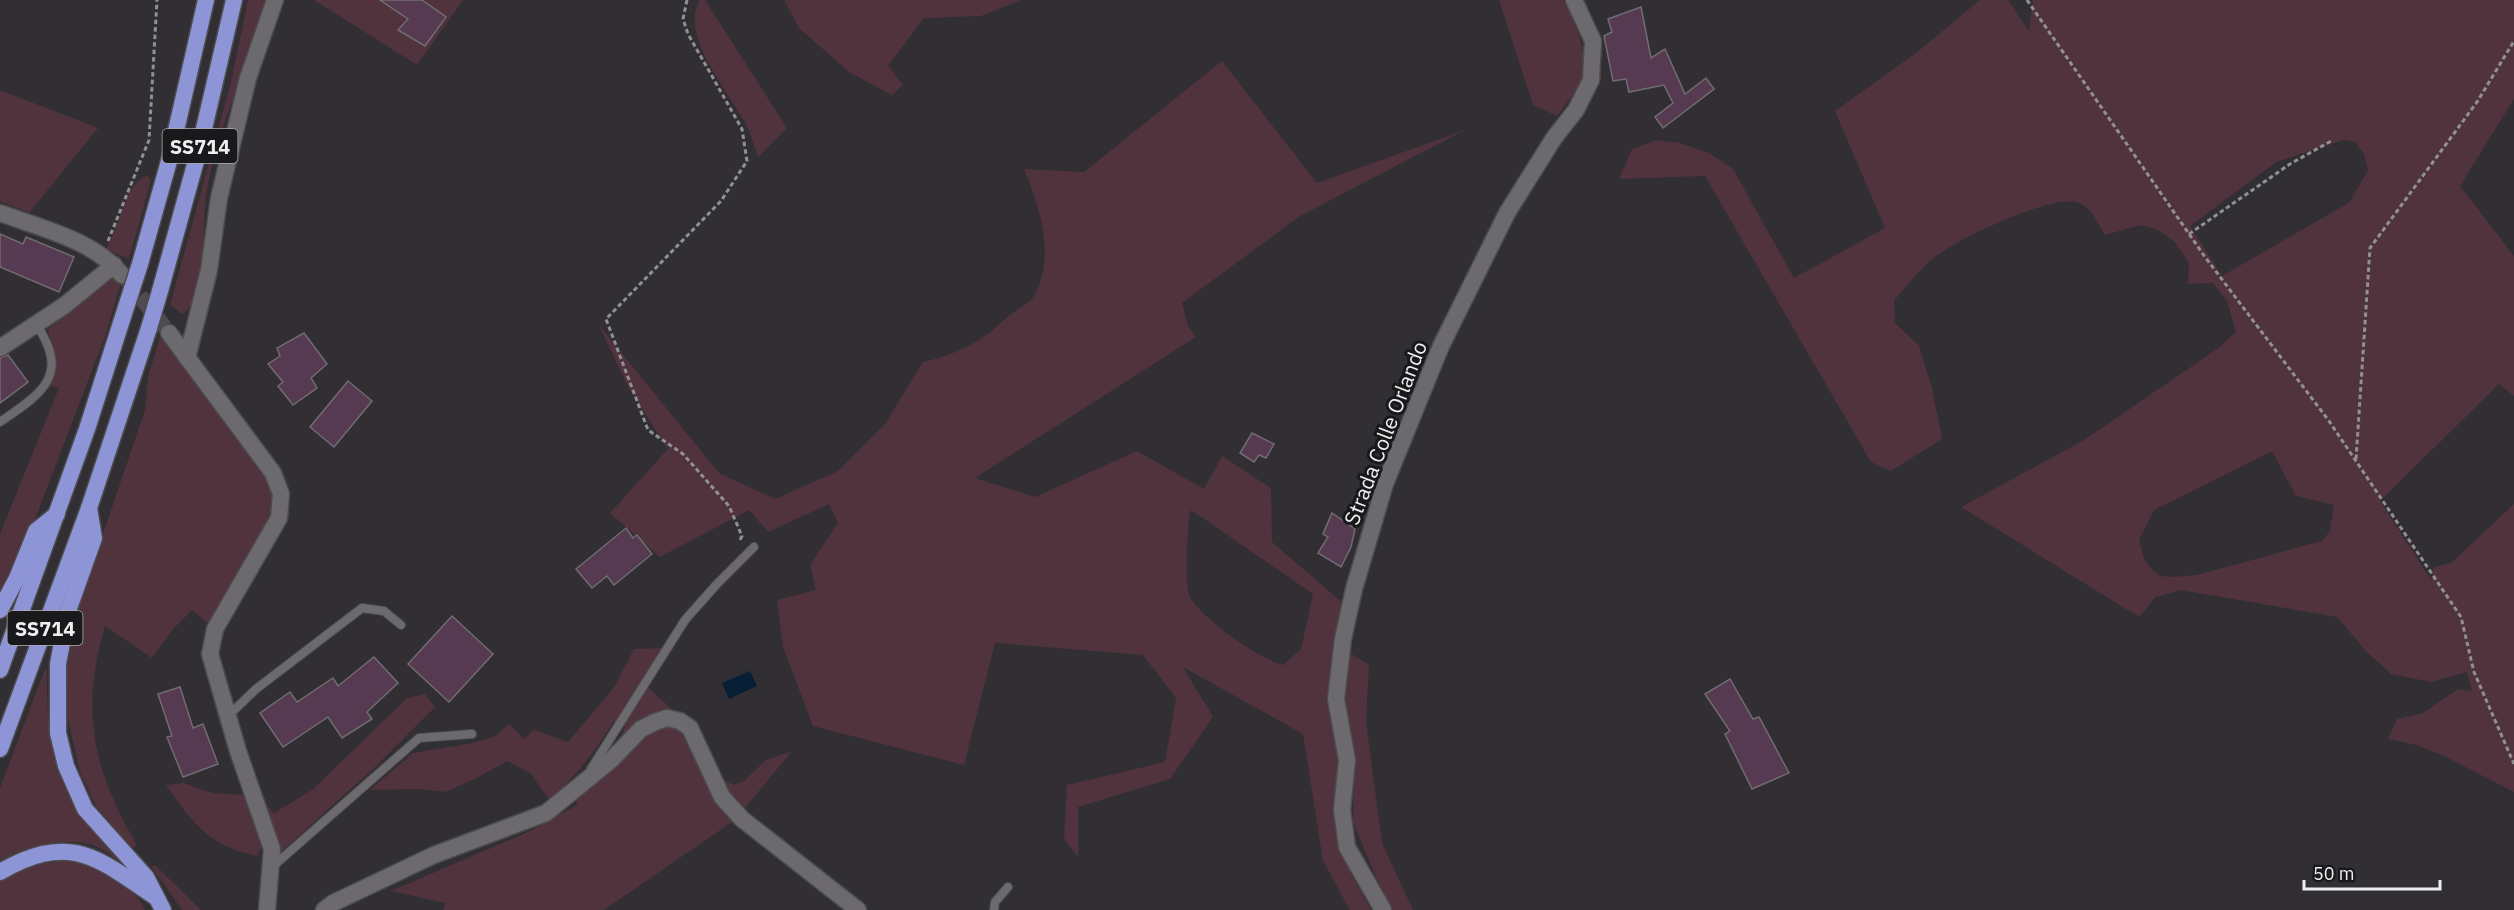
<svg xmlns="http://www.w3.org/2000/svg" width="2514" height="910" viewBox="0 0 2514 910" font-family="'IBM Plex Sans',sans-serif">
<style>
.green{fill:#50333c;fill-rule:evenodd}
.water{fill:#081e35}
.building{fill:#553a51;stroke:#706c6f;stroke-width:1.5}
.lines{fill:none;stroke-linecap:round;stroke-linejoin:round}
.minor-tunnel{stroke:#4e4c50;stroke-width:16;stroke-dasharray:16 8;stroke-linecap:butt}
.service-casing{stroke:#4c4b4e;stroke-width:10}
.minor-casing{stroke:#4c4b4e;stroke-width:19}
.tertiary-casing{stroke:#4c4b4e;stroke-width:19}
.trunk-casing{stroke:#4c4b4e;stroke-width:19}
.path{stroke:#919093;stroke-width:3;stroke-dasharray:4.5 3;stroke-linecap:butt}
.service{stroke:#6c6a6f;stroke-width:8}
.minor{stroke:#6c6a6f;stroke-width:16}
.tertiary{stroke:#6c6a6f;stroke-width:16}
.trunk{stroke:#8e95d6;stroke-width:16}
.trunk-bridge-casing{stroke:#4c4b4e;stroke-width:19;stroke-linecap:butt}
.trunk-bridge{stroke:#8e95d6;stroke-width:16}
.labels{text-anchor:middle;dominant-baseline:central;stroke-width:6;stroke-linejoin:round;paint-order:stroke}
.shield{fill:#19181a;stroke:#afaeb0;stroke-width:1.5}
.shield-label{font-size:20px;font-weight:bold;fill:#efeef1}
.street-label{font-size:21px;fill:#efeef1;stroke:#19181a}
</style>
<rect width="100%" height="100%" fill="#312f33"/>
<g class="green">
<path d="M248 0H277C248 63 212 136 205 206 203 232 206 300 182 314L170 305 231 82Z"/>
<path d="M314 0H463L417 65Z"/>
<path d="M700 0H705L787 128 758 157C754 146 751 133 745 122 729 94 678 32 700 0Z"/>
<path d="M784 0H1021L981 16 924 18 888 66 903 85 892 95 849 72 799 28Z"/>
<path d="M1499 0H1563C1576 22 1592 60 1579 85 1573 96 1564 106 1557 116L1533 105Z"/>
<path d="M1980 0H2008L2029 31 2033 0H2514V99L2460 186 2514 256V396L2499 384 2380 501 2431 580 2434 567 2451 563 2514 504V792L2442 755 2416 745 2388 739 2397 719 2423 713 2458 689 2472 691 2467 672 2431 682 2391 674 2366 651 2337 617 2181 590 2156 597 2139 617 1961 507 2084 440 2217 349 2236 332 2227 301 2213 283 2188 284 2189 263 2175 242 2156 229 2141 225 2105 235C2098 223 2092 209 2079 203 2054 192 1956 240 1935 257 1920 268 1906 287 1894 301L1895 323 1919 346 1932 388 1942 439 1891 471 1871 462 1705 176 1619 179 1632 149 1657 140 1680 143 1709 153 1733 169 1794 278 1885 228 1835 111 1916 53ZM2343 140 2355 142 2364 154 2368 170 2350 202 2222 276 2190 226 2276 162ZM2272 451 2296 496 2334 505 2330 531 2322 541 2197 575 2173 577 2161 576 2152 570 2144 559 2139 540 2154 510Z"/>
<path d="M1222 61 1317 183 1465 130 1300 216 1182 303 1188 326 1196 337 975 478 1035 497 1137 451 1204 489 1222 456 1271 488 1272 542 1345 605 1335 637 1331 670 1339 754V838L1350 871 1371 910H1350L1323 861 1303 734 1183 667 1213 717 1170 779 1078 807V857L1064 839 1067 785 1165 762 1176 698 1143 655 995 643 964 765 813 726 783 647 777 600 816 590 810 565 838 523 829 504 768 532 749 510 660 557 610 513 676 440 667 448 630 390 598 324 719 473 775 499 838 471 885 424 923 362C958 354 982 342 1007 317 1015 310 1031 303 1035 294 1056 254 1039 206 1024 169L1084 172ZM1191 510 1313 594 1301 649 1283 665C1258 658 1204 621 1190 597 1184 586 1187 523 1191 510Z"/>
<path d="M0 90 98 128 29 213 0 201Z"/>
<path d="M147 176 151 180 129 259 106 249C119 231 126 180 147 176Z"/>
<path d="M113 276 120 285 106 334 14 574 0 596V534L59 388 48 385 55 357 48 329Z"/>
<path d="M160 337 263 460 273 494 275 516 214 628 192 610 173 629 152 658 105 626C80 711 93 770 137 845L132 849 96 806 80 772 68 719 67 668 76 619 85 587 145 410 148 377Z"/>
<path d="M663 648 642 682 673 710 693 724 709 784 726 781 733 785 744 781 766 760 792 751 735 820 604 910H443L445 903 391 891 530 831 577 805 575 793 618 742 625 727 614 721C596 751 575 776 550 801L530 773 507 761 475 779 445 792 421 789 370 790 413 753 473 743 495 736 509 724 524 739 534 730 568 742 615 686 634 649Z"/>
<path d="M1347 651 1369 665 1366 722 1382 843 1413 910H1390L1353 822 1354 750 1345 710Z"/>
<path d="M45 669 47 670C46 758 60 797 120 862 113 858 107 852 100 848 69 833 28 848 0 861V788Z"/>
<path d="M425 694 435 707 372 770 274 858 268 833 257 856C209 846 193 824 166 785L183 783 212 793 245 795 262 800 274 813 312 790 407 698Z"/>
<path d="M70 860C101 864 131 882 145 910H0V881L37 864Z"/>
<path d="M151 866H156L201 910H182Z"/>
</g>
<path class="water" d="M750 671 757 686 729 699 722 683Z"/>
<g class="building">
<path d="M380 0H422L446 17 425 46 398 30 408 19Z"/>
<path d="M1641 7 1651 58 1665 49 1685 94 1706 78 1714 89 1663 128 1655 117 1673 103 1664 85 1629 92 1626 79 1613 81 1604 36 1612 32 1608 19Z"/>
<path d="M0 234 23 244 26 237 74 257 59 292 0 267Z"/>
<path d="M304 333 327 364 311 378 317 388 293 405 278 386 283 382 268 364 280 356 277 348Z"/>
<path d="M8 355 28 382 0 403V358Z"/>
<path d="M348 381 372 401 334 447 310 427Z"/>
<path d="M1252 433 1274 444 1266 458 1259 455 1254 462 1240 453Z"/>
<path d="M1332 513 1355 529 1351 547 1341 567 1318 553 1328 537 1323 534Z"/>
<path d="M626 528 633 538 637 535 652 554 614 585 607 576 592 588 576 569Z"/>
<path d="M452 616 493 654 449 702 408 664Z"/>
<path d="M374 657 398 683 367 712 372 719 342 738 328 717 283 747 260 713 290 692 297 702 333 678 338 686Z"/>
<path d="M1730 679 1753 719 1759 717 1789 773 1752 789 1725 734 1730 731 1705 694Z"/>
<path d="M180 687 193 728 203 724 218 764 183 777 167 737 172 736 158 694Z"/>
</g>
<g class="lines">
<path class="minor-tunnel" d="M125 277 169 333"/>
<g class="service-casing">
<g id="service">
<path d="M0 422C42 393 71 376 36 324"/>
<path d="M228 716 256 689 362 608 384 611 401 625"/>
<path d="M591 769 685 620 716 585 754 547"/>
<path d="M271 868 419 738 472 734"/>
<path d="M994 910 995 902 1008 887"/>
</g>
</g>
<g class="minor-casing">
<g id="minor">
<path d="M0 213C40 228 94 240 122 275"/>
<path d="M169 333 273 473 281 494 279 518 215 629 210 654 238 751 272 849 267 910"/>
<path d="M0 348 65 305 114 265"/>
<path d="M187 358 209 270 219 198 248 78 275 0"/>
<path d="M324 910 333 903 434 855 546 813 611 760 641 729 655 722 667 718 680 721 690 728 722 797 742 819 858 910"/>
</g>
</g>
<g class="tertiary-casing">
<path id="tertiary" d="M1383 910 1347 847 1342 810 1347 760 1336 699 1343 639 1354 589 1385 484 1441 346 1507 213 1554 138 1576 110 1591 80 1593 41 1574 0"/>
</g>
<g class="trunk-casing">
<g id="trunk">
<path d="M140 264 169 161 206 0"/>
<path d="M160 291 199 150 234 0"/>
<path d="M89 508 94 538 68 611 58 664V733L66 766 85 809 146 877 163 910"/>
<path d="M0 610 17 578 36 531 57 514"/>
<path d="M0 670 87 429 128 301"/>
<path d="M0 749 89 508 149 328"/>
<path d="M0 872C70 832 96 857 154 896"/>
</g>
</g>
<g class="path">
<path d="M687 0 683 19 688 34 742 129 747 161 721 201 606 319 648 430 683 454 729 506 742 536 740 540"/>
<path d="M2027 0 2205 257 2329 421 2461 617 2474 672 2514 764"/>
<path d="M2189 234 2290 164 2333 140"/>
<path d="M108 241 149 140 157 0"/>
<path d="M2356 459 2370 248 2477 102 2514 41"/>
</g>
<use href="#service" class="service"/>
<use href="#minor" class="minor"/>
<use href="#tertiary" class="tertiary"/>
<use href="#trunk" class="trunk"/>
<g class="trunk-bridge-casing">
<g id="trunk-bridge">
<path d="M128 301 140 264"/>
<path d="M149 328 160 291"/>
</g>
</g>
<use href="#trunk-bridge" class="trunk-bridge"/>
</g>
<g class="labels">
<g class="shield">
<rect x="162.5" y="129" width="75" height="34" rx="4.5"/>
<rect x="7.5" y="611" width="75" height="34" rx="4.5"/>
</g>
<g class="shield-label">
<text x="200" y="146">SS714</text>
<text x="45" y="628">SS714</text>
</g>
<g class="street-label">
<text transform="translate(1385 433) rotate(-69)">Strada Colle Orlando</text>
</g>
</g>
<path d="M2304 880v9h136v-9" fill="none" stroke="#efeef1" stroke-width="3"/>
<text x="2313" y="880" font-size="18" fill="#efeef1" stroke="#19181a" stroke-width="4.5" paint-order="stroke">50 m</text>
</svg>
